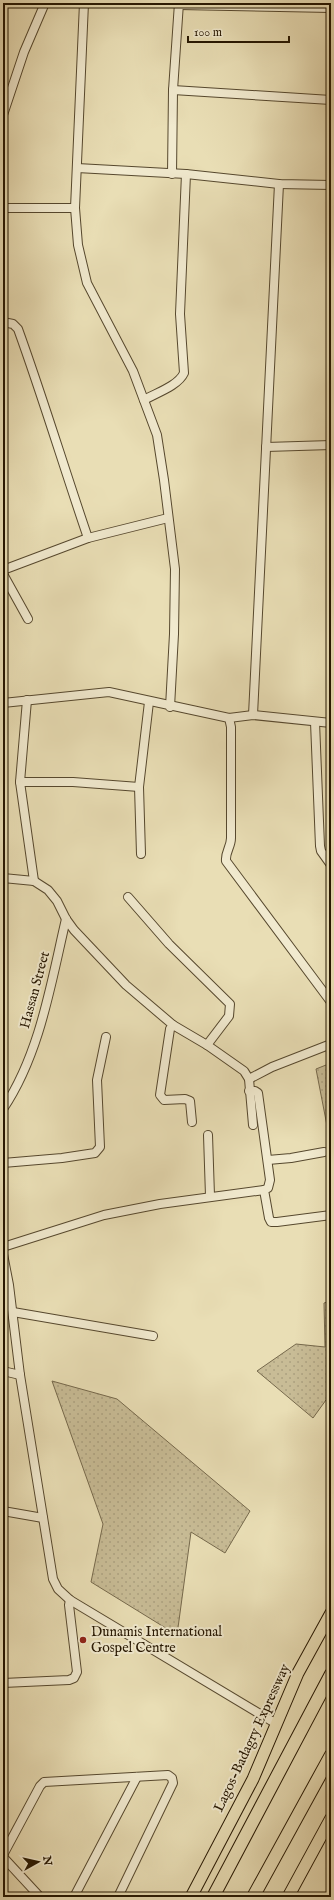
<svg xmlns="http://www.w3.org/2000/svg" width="334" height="1900" viewBox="0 0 334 1900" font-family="'IM FELL English',serif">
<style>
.grass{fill:url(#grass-dots);stroke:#76694c}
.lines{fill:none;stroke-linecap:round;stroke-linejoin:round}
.minor-casing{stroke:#56482e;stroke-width:10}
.major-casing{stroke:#251601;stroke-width:13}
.highway-casing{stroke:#251601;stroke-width:14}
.minor{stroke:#f1eacf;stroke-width:8}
.major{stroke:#e9deb5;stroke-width:11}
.highway{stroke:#e9deb5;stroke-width:12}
.poi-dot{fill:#8f2418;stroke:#f1eacf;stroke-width:1.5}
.labels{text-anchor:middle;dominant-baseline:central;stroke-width:4;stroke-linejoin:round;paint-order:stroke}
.street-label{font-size:14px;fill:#251601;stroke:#f1eacf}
.poi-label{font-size:14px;fill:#251601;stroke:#f1eacf;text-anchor:start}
</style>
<defs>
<pattern id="grass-dots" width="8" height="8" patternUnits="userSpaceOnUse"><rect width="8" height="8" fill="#c8bc96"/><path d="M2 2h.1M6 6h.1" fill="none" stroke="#aca180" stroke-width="1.8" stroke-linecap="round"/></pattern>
</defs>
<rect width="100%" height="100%" fill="#e9deb5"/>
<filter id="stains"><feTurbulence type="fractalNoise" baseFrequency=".005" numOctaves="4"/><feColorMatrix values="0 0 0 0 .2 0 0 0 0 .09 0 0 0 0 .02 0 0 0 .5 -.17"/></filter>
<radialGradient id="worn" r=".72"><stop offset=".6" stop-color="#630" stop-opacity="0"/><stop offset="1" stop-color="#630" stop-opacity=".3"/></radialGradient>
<g class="grass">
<path d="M331 1063V1137L329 1136 316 1069Z"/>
<path d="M331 1301V1408L326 1400 313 1418 257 1371 296 1344 325 1347 324 1303Z"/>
<path d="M52 1381 117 1399 250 1511 225 1553 191 1532 177 1635 91 1582 103 1524Z"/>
</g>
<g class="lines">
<g class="minor-casing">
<g id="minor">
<path d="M84 3 75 208 78 245 87 283 133 371 157 435 164 480 175 569 174 634 170 707"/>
<path d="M179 5 331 8"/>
<path d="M173 90 331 100"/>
<path d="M3 115 24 52 45 3"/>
<path d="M77 168 186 174 279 184 331 185"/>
<path d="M172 174 173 90 179 3"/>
<path d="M3 208H75"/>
<path d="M3 322 13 324 18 329C43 398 64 468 88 538"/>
<path d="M144 400C156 393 178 386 184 373L180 314 186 174"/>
<path d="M266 447 331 445"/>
<path d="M3 570 88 538 168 518"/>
<path d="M3 574 28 619"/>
<path d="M27 700 20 782 34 881"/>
<path d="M3 703 109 692 229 718 253 715 331 723"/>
<path d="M253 715 279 184"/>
<path d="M229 718 231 727V838C231 847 225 852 226 861L331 1002"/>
<path d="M315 722 320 846 321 851 331 865"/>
<path d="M20 782H73L139 787"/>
<path d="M141 854 139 787 149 702"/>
<path d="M3 878 34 881 48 890 57 901 66 919 74 930 126 985 173 1025 207 1045 244 1071 249 1079 253 1125"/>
<path d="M128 897 169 944 230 1004 229 1016 207 1045"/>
<path d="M173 1025 170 1029 160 1095 164 1100 185 1099 190 1101 192 1122"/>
<path d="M249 1079 272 1067 331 1044"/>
<path d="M249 1091H255L258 1093 270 1180 268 1188 264 1190 269 1218 271 1222H277L331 1215"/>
<path d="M3 1109C40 1054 51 983 66 919"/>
<path d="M208 1135 210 1196"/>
<path d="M268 1160 291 1158 324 1152"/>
<path d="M3 1163 62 1158 95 1153 100 1147 97 1080 106 1037"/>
<path d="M3 1247 104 1215 160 1204 264 1190"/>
<path d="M3 1254 9 1285 20 1375 53 1579 58 1589 70 1600 275 1723"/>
<path d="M13 1312 153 1336"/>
<path d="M3 1371 20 1375"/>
<path d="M3 1511 43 1518"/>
<path d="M3 1683 69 1680 74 1678 77 1672 69 1605 70 1600"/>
<path d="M3 1855 40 1786 44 1782 168 1775 172 1778 173 1783 118 1897"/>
<path d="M3 1857 40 1897"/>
<path d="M74 1897 137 1777"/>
</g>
</g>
<g class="major-casing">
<g id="major">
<path d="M191 1897 253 1779 298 1673 331 1613"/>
<path d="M288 1897 331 1818"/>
</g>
</g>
<g class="highway-casing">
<g id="highway">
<path d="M213 1897 331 1674"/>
<path d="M253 1897 331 1755"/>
</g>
</g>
<use href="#minor" class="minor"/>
<use href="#major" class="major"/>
<use href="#highway" class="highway"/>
</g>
<circle class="poi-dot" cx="83" cy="1640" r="4"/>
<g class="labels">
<g class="street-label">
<text transform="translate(35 990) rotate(-75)">Hassan Street</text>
<text transform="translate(252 1738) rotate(-65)">Lagos-Badagry Expressway</text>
</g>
<g class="poi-label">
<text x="91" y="1632">Dunamis International<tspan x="91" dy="16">Gospel Centre</tspan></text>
</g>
</g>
<rect width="334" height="1900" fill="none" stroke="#e9deb5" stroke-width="16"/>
<rect x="4" y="4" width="326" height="1892" fill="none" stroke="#251601" stroke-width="2"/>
<rect x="8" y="8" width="318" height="1884" fill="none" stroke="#251601"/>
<g transform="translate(38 1862) rotate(82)" stroke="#f1eacf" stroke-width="3" paint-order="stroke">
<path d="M0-3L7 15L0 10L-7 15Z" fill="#251601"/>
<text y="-6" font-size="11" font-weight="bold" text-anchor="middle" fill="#251601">N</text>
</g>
<path d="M188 36v6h101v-6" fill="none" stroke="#251601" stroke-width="2"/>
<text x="194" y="36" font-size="12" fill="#251601" stroke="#f1eacf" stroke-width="3" paint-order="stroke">100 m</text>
<rect width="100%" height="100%" filter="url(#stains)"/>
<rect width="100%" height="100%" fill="url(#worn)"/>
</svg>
